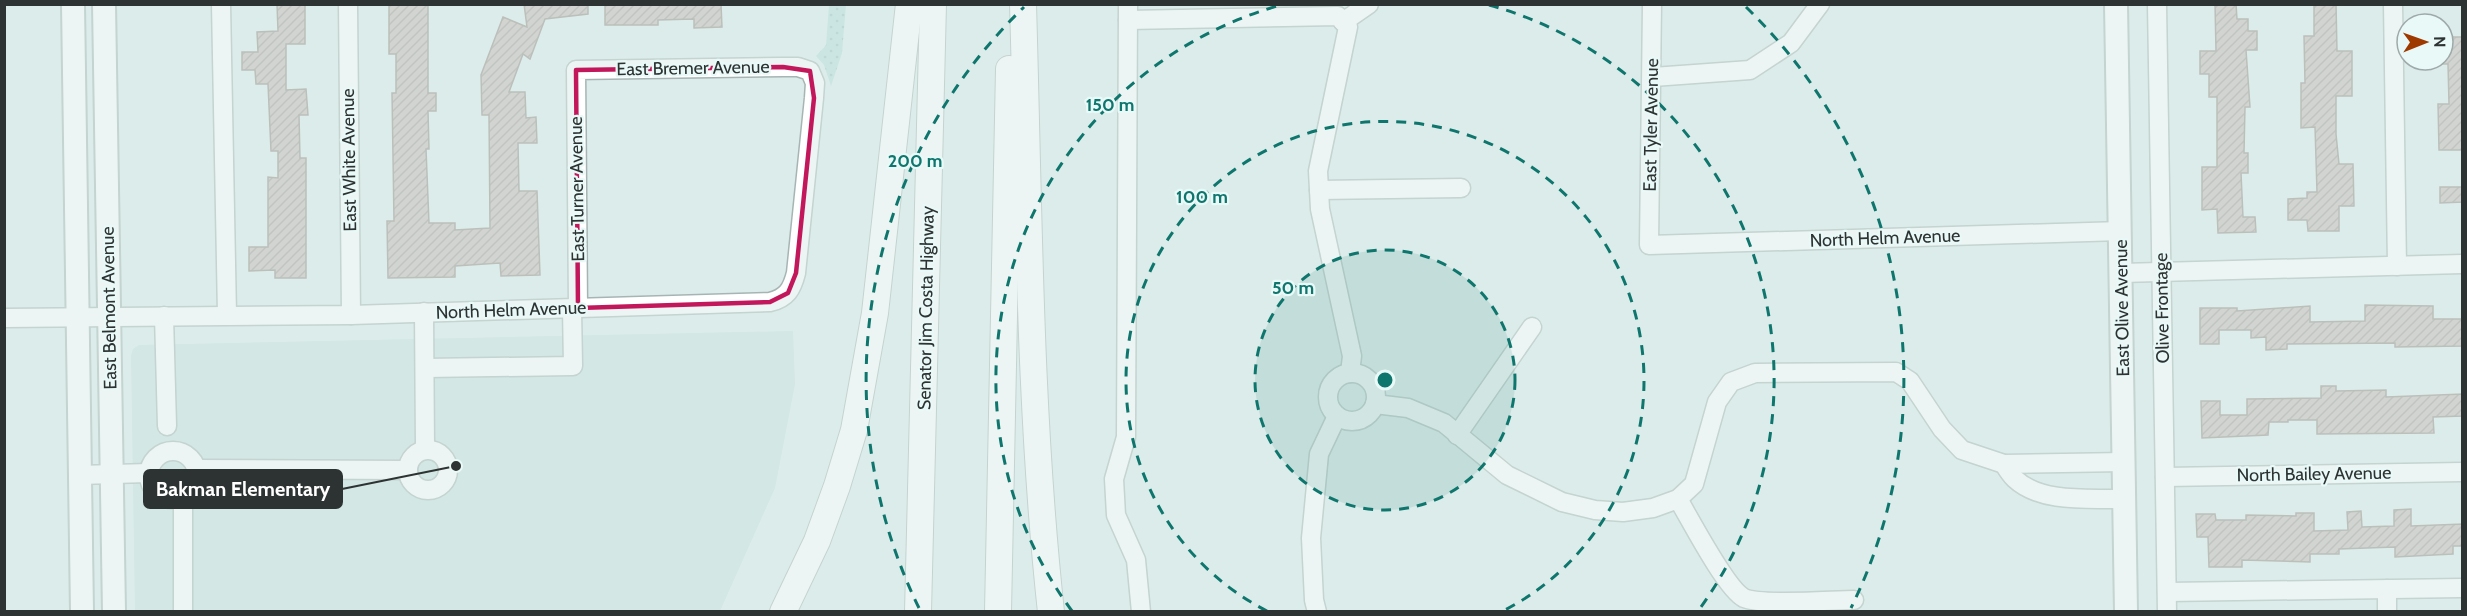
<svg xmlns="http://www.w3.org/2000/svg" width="2467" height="616" viewBox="0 0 2467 616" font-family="Cabin,sans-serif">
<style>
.built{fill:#c7dfdd}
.green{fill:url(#green-dots)}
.building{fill:url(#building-hatch);stroke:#958984;stroke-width:1.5}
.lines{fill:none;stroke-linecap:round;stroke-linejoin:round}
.minor-casing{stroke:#a6b5b3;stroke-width:21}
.major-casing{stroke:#a6b5b3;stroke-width:26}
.highway-casing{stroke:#a6b5b3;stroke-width:28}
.minor{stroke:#fff;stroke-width:18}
.major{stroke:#fff;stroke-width:22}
.highway{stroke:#fff;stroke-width:26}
.marked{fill:none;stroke:#c2185b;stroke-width:4.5;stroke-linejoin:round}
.ring{fill:none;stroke:#0f766e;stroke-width:3;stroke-dasharray:10 8}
.labels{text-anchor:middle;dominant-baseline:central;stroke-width:4.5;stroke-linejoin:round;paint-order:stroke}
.street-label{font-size:18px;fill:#2d3333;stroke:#e9f9f7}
.centre{fill:#0f766e;stroke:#e9f9f7;stroke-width:3}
.ring-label{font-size:18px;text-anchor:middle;font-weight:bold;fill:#0f766e;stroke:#e9f9f7;stroke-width:4.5;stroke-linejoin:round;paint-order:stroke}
.leader{fill:none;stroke:#2d3333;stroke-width:2}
.callout-dot{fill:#2d3333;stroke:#e9f9f7;stroke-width:2}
.callout{fill:#2d3333;stroke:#2d3333;stroke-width:2}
.callout-label{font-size:20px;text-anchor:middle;font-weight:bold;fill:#fff}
</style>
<defs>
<pattern id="green-dots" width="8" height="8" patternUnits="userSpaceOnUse" patternTransform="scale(1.5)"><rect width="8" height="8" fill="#b5deda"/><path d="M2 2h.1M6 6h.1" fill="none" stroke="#9cbfbc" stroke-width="1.8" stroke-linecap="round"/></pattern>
<pattern id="building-hatch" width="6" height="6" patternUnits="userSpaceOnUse" patternTransform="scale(1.5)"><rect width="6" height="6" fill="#c4b6b1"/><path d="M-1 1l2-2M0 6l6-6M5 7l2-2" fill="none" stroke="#a09591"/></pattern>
</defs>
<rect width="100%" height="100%" fill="#dcecea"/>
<path class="built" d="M793 331 795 384 775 488 720 611 135 612 131 356 133 349 139 345Z"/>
<path class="green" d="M829 5H846L842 53 831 86 824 65 816 56 826 45Z"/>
<g class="building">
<path d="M277 4H305V44H286V90L306 89 308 115H299L300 158H306V278H275V270L249 271V247H268V177L278 178V151H271L268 84H256L255 70H242V52H258L257 32 278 31Z"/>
<path d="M389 4H428V93H436V111H428L429 149H426L429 223H455V230L490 228 489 115H482L481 75 503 17 527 27 524 4H588V14L545 19 530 59 523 54 509 92H525L526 118 536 117 537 143H518L519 191H537L540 275 501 276 500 263 455 266V277L388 278 387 221H394L392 93H396V54H389Z"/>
<path d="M605 4H721L722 27 694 28V19L658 20V25H605Z"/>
<path d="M2215 4H2236L2237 19H2248V31H2257V50H2246L2250 107H2245L2244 153H2248V173H2241L2243 217H2255L2256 232 2218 233 2217 209 2202 210V167H2217V97H2209V74H2200V51H2216Z"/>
<path d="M2314 4H2336L2337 51H2352V96H2336V134L2339 164H2353L2354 206H2339V231H2308L2307 220H2288V199L2307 198V192H2317L2315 127 2301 128V83H2305L2304 36H2314Z"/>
<path d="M2444 37H2463V150H2439L2438 104H2449L2448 64H2443Z"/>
<path d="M2440 187H2463V202L2440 203Z"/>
<path d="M2365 305 2433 306V319H2463V346L2395 347V343L2287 344V349L2266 350V337L2251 338V330H2219V344H2200V308H2237V311L2310 306V322L2365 321Z"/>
<path d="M2321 386H2336V391L2386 390V397L2463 394V416L2433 417 2434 433 2317 434V420H2288V422H2269L2268 435 2202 438 2201 401H2220V415H2247V399L2321 398Z"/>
<path d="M2411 509V526L2463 524V546H2453V554L2395 557V547L2339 549V554H2310V562L2242 560V567H2209L2208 537H2197L2196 514H2215L2216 520H2246V515L2296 516V513H2314V531L2348 530 2347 512 2361 511 2362 527 2394 526V510Z"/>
</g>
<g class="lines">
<g class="minor-casing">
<g id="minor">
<path d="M221 4 227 315"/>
<path d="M348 4 351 315"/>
<path d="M1128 4 1126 437 1114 479 1116 515 1136 560 1141 612"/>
<path d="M1652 4 1649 245 2121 231"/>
<path d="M2157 4 2167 612"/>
<path d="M2393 4 2397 266"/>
<path d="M1128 20 1338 16 1348 27 1318 171 1320 209 1352 356 1350 373"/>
<path d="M1343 22 1369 4"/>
<path d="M1653 77 1750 70 1791 43 1820 4"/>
<path d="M1319 190 1461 188"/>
<path d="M2122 273 2462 264"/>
<path d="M424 312 425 449"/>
<path d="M164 316 167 426"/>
<path d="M4 318 351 315 770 302C787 298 792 289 796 273L814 98 815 83 810 71 798 67H783L576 70 578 308"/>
<path d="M425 368 573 366 572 308"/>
<circle cx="1352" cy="397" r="24"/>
<path d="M1375 404 1408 408 1444 423 1507 475 1562 502 1595 510 1623 512 1653 508 1678 499 1694 484 1717 402 1731 382 1755 373 1896 372 1910 381 1942 429 1962 450 2004 464 2124 462"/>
<path d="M1457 435 1532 327"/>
<circle cx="428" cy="470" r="20"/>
<circle cx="173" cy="475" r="24"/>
<path d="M2004 464C2007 469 2011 475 2015 479 2042 504 2091 498 2125 499"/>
<path d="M196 469 408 470"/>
<path d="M80 475 148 473"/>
<path d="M2165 477 2462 472"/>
<path d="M1678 499C1690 519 1726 589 1744 598 1762 606 1832 600 1854 600"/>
<path d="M2387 589V612"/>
<path d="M2167 592 2462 588"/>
<path d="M183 612V497"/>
<path d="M1317 612 1314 600 1311 538 1319 454 1337 416"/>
</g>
</g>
<g class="major-casing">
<g id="major">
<path d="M73 4 82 612"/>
<path d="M104 4 114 612"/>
<path d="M2116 4 2126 612"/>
</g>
</g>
<g class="highway-casing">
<g id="highway">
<path d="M1023 4C1029 207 1029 410 1051 612"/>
<path d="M783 612 817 541 837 486 854 430 875 313 909 4"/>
<path d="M918 612 933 4"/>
<path d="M998 612 1009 69"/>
</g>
</g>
<use href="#minor" class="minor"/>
<use href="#major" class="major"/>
<use href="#highway" class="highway"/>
</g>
<path d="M0 0H2467V616H0ZM783 67 810 71 814 98 796 273 788 293 770 302 578 308 576 70Z" fill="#dcecea" fill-opacity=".55" fill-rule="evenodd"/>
<path class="marked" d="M783 67 810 71 814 98 796 273 788 293 770 302 578 308 576 70Z"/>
<circle cx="1385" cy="380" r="130" fill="#0f766e" fill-opacity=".12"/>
<g class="ring">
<circle cx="1385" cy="380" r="130"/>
<path d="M1267 611A259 259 0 1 1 1503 611"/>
<path d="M1072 611A389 389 0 0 1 1281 5M1489 5A389 389 0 0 1 1698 611"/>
<path d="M919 608A519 519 0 0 1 1024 7M1746 7A519 519 0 0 1 1851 608"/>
</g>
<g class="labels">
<g class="street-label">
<text transform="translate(693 68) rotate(-1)">East Bremer Avenue</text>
<text transform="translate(1651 125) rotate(-89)">East Tyler Avenue</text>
<text transform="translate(349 160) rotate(-91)">East White Avenue</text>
<text transform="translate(577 189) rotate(-91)">East Turner Avenue</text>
<text transform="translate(1885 238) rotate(-2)">North Helm Avenue</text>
<text transform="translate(109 308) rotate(-91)">East Belmont Avenue</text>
<text transform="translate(926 308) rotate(-89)">Senator Jim Costa Highway</text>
<text transform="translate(2122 308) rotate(-91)">East Olive Avenue</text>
<text transform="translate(2162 308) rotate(-91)">Olive Frontage</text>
<text transform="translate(511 310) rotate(-2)">North Helm Avenue</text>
<text transform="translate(2314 474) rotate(-1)">North Bailey Avenue</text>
</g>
</g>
<circle cx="1385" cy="380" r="9" class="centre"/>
<g class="ring-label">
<text x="1110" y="111">150 m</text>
<text x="915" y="167">200 m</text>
<text x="1202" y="203">100 m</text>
<text x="1293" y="294">50 m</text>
</g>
<path class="leader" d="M456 466L342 489"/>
<circle class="callout-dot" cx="456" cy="466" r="6"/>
<rect class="callout" x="144" y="470" width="198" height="38" rx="6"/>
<g class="callout-label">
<text x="243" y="496">Bakman Elementary</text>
</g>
<rect width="2467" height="616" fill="none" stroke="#2d3333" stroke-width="12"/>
<g transform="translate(2425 42) rotate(89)"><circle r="28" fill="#e9f9f7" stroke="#9eaaa9" stroke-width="1.5"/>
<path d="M0-4.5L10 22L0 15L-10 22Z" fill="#9e3a00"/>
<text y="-9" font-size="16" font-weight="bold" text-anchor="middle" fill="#2d3333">N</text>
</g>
</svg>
